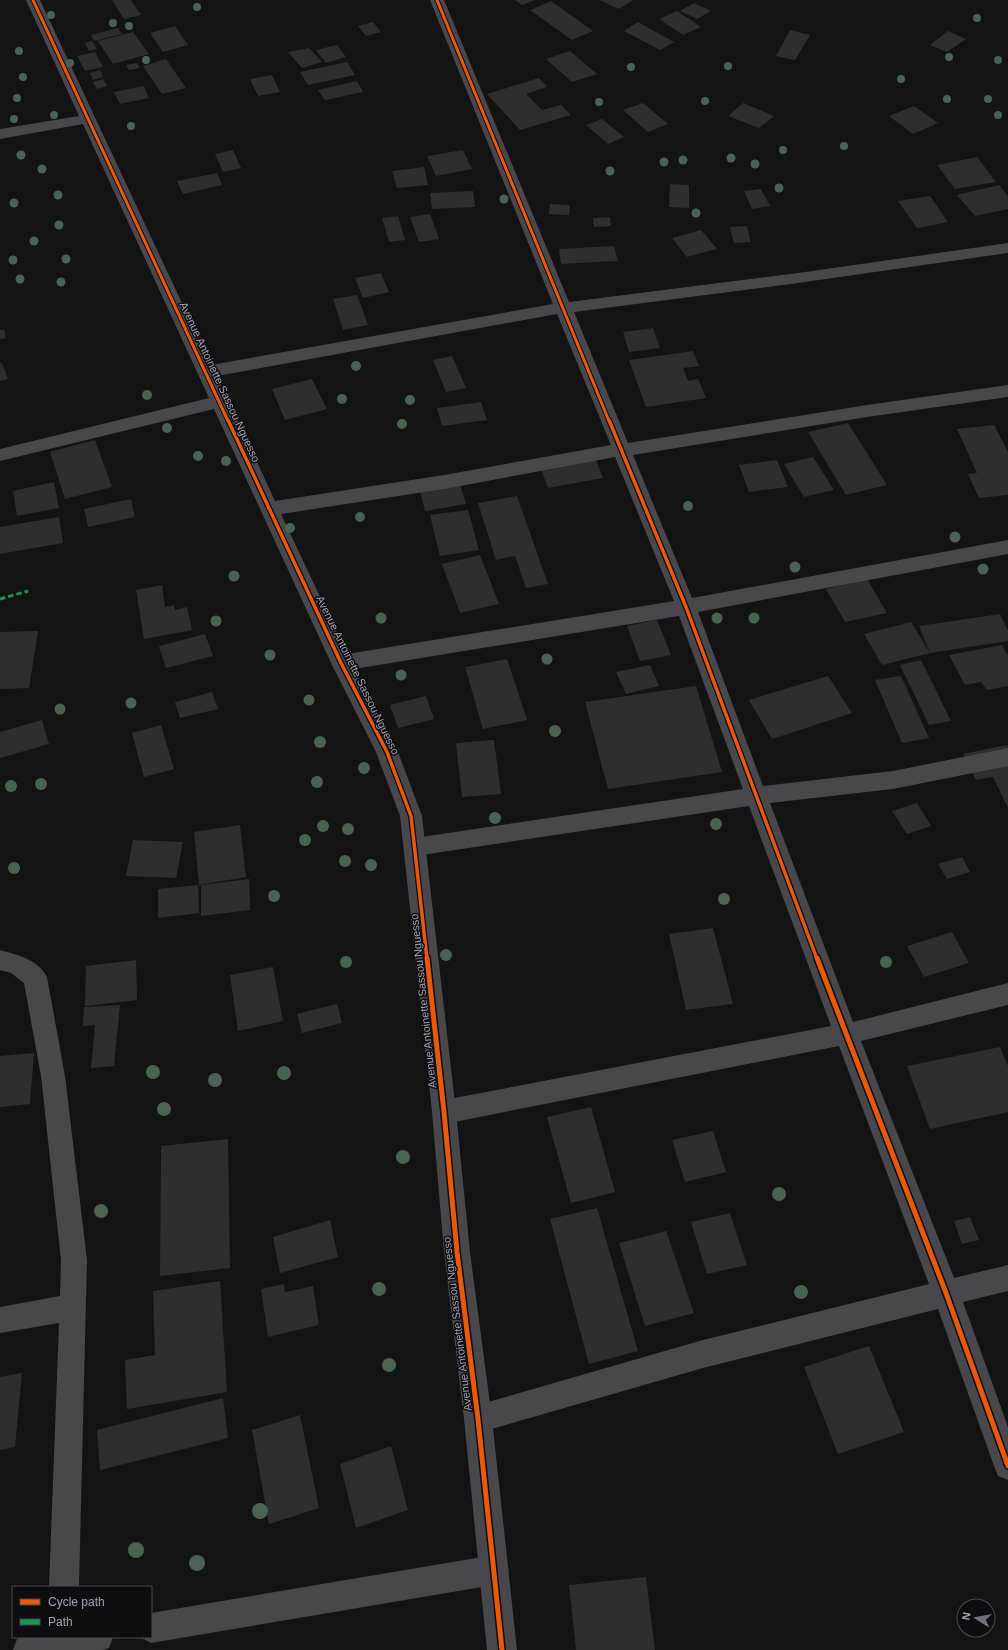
<svg xmlns="http://www.w3.org/2000/svg" width="1008" height="1650" viewBox="0 0 1008 1650" font-family="Helvetica,sans-serif">
<style>
.building{fill:#2e2e2f}
.lines{fill:none;stroke-linecap:round;stroke-linejoin:round}
.minor{fill:#47474c;fill-rule:evenodd}
.tertiary{fill:#47474c;fill-rule:evenodd}
.quiet{stroke:#139951;stroke-width:3;stroke-dasharray:5.5 3;stroke-linecap:butt}
.cycleway-far2-casing{stroke:#0e0d0f;stroke-width:5}
.cycleway-far1-casing{stroke:#0e0d0f;stroke-width:6}
.cycleway-casing{stroke:#0e0d0f;stroke-width:8}
.cycleway-far2{stroke:#e8590c;stroke-width:3}
.cycleway-far1{stroke:#e8590c;stroke-width:3.5}
.cycleway{stroke:#e8590c;stroke-width:5}
.tree{fill:#4a6251}
.labels{text-anchor:middle;dominant-baseline:central;stroke-width:3;stroke-linejoin:round;paint-order:stroke}
.street-label{font-size:11px;fill:#a2a4b6;stroke:#0e0d0f}
</style>
<rect width="100%" height="100%" fill="#131313"/>
<g class="building">
<path d="M112 0H131L141 15 124 19Z"/>
<path d="M515 0H535L522 5Z"/>
<path d="M599 0H633L619 9Z"/>
<path d="M551 1 593 31 572 40 530 10Z"/>
<path d="M694 3 711 11 697 19 680 11Z"/>
<path d="M677 11 701 27 683 35 659 19Z"/>
<path d="M373 22 381 32 366 36 358 26Z"/>
<path d="M638 22 674 42 660 50 624 31Z"/>
<path d="M175 26 188 45 163 52 150 33Z"/>
<path d="M118 28 122 34 94 41 91 35Z"/>
<path d="M790 30 810 35 795 60 776 56Z"/>
<path d="M948 31 966 39 947 52 930 45Z"/>
<path d="M133 32 149 54 113 64 98 41Z"/>
<path d="M92 41 97 49 89 51 85 43Z"/>
<path d="M337 45 346 57 326 63 316 50Z"/>
<path d="M309 48 322 62 302 68 288 52Z"/>
<path d="M570 51 597 74 572 82 546 59Z"/>
<path d="M95 52 103 67 85 71 77 56Z"/>
<path d="M166 59 186 88 162 94 143 66Z"/>
<path d="M347 62 355 75 308 85 300 72Z"/>
<path d="M137 63 140 68 129 70 126 65Z"/>
<path d="M100 70 103 77 93 80 90 73Z"/>
<path d="M272 75 280 92 258 96 250 79Z"/>
<path d="M539 78 547 87 526 94 542 110 561 105 571 115 520 130 487 94Z"/>
<path d="M103 79 107 86 97 89 93 82Z"/>
<path d="M357 81 363 92 325 100 318 90Z"/>
<path d="M144 86 149 98 120 104 114 92Z"/>
<path d="M643 103 668 124 648 132 623 110Z"/>
<path d="M743 103 774 116 759 128 728 116Z"/>
<path d="M914 106 938 123 913 134 889 116Z"/>
<path d="M602 119 624 137 608 144 586 125Z"/>
<path d="M233 150 241 168 223 172 215 154Z"/>
<path d="M463 150 472 169 436 176 427 156Z"/>
<path d="M977 157 996 182 955 189 937 165Z"/>
<path d="M424 167 428 185 397 188 392 171Z"/>
<path d="M217 173 222 185 183 194 177 181Z"/>
<path d="M670 184 689 185V208L669 207Z"/>
<path d="M999 185 1008 196V209L975 216 957 195Z"/>
<path d="M761 189 770 206 752 209 744 191Z"/>
<path d="M473 191 475 207 432 209 430 193Z"/>
<path d="M930 196 948 222 917 228 898 201Z"/>
<path d="M550 204 570 205 569 215 549 214Z"/>
<path d="M430 214 439 239 419 242 410 217Z"/>
<path d="M398 216 405 240 389 242 382 218Z"/>
<path d="M610 217 611 226 594 227 593 218Z"/>
<path d="M747 226 751 242 734 243 730 227Z"/>
<path d="M701 230 717 249 687 257 672 238Z"/>
<path d="M614 246 618 261 561 264 559 249Z"/>
<path d="M381 273 389 292 363 298 355 278Z"/>
<path d="M357 295 368 325 343 330 333 299Z"/>
<path d="M653 328 660 348 629 352 623 332Z"/>
<path d="M4 329 6 338 0 339V330Z"/>
<path d="M693 351 699 366 683 368 688 381 698 379 706 398 646 407 629 360Z"/>
<path d="M452 356 466 388 446 392 433 360Z"/>
<path d="M0 363H2L8 379 0 381Z"/>
<path d="M312 379 327 409 285 420 272 389Z"/>
<path d="M481 402 487 420 442 426 437 408Z"/>
<path d="M848 423 887 485 846 495 808 432Z"/>
<path d="M994 425 1008 452V495L979 498 968 474 977 473 957 429Z"/>
<path d="M95 440 112 487 65 499 50 452Z"/>
<path d="M813 457 834 490 804 497 784 464Z"/>
<path d="M596 460 603 478 548 488 541 469Z"/>
<path d="M777 460 788 487 749 492 739 465Z"/>
<path d="M54 482 59 508 17 516 13 491Z"/>
<path d="M460 484 466 504 425 511 420 491Z"/>
<path d="M517 496 548 584 526 588 515 556 496 560 478 503Z"/>
<path d="M131 499 135 517 88 527 84 509Z"/>
<path d="M468 510 479 550 440 556 430 515Z"/>
<path d="M59 517 63 543 0 554V527Z"/>
<path d="M480 555 499 604 460 613 442 564Z"/>
<path d="M867 579 887 613 845 622 826 589Z"/>
<path d="M162 585 165 607 174 605 175 610 187 607 192 630 144 639 136 590Z"/>
<path d="M1000 614 1008 631V641L930 653 919 626Z"/>
<path d="M657 620 671 655 640 661 627 626Z"/>
<path d="M911 622 930 653 882 665 864 634Z"/>
<path d="M38 631 29 688 0 689V632Z"/>
<path d="M205 634 213 656 166 668 159 646Z"/>
<path d="M1002 645 1008 656V686L987 690 981 682 965 685 949 655Z"/>
<path d="M507 659 527 720 483 729 465 667Z"/>
<path d="M921 660 951 721 929 725 900 665Z"/>
<path d="M650 665 659 686 626 694 616 672Z"/>
<path d="M828 676 852 713 772 739 749 700Z"/>
<path d="M901 676 929 738 902 743 875 680Z"/>
<path d="M696 686 722 772 608 789 585 702Z"/>
<path d="M212 692 218 709 180 718 175 702Z"/>
<path d="M426 696 434 719 398 728 390 705Z"/>
<path d="M42 720 49 744 0 758V732Z"/>
<path d="M161 725 174 769 144 777 132 733Z"/>
<path d="M494 740 501 794 462 797 456 743Z"/>
<path d="M1007 745 1008 748V808L993 777 976 780 963 754Z"/>
<path d="M917 803 931 826 907 834 892 811Z"/>
<path d="M240 825 246 877 199 885 194 832Z"/>
<path d="M133 840 183 842 176 878 126 876Z"/>
<path d="M962 857 970 872 947 879 938 864Z"/>
<path d="M249 879 250 910 201 916V885Z"/>
<path d="M197 885H198L199 913 158 918V889Z"/>
<path d="M713 928 733 1004 686 1010 669 934Z"/>
<path d="M952 932 969 963 924 977 907 946Z"/>
<path d="M136 960 137 1000 85 1006 86 966Z"/>
<path d="M273 967 283 1021 238 1031 230 975Z"/>
<path d="M337 1004 342 1023 302 1033 297 1014Z"/>
<path d="M120 1005 114 1066 91 1068 95 1025 83 1026 84 1007Z"/>
<path d="M1000 1047 1008 1066V1112L930 1129 907 1066Z"/>
<path d="M34 1053 30 1104 0 1107V1056Z"/>
<path d="M591 1107 615 1192 571 1203 547 1117Z"/>
<path d="M713 1131 726 1172 685 1182 672 1140Z"/>
<path d="M228 1139 230 1268 160 1276 161 1146Z"/>
<path d="M597 1208 638 1351 589 1364 550 1219Z"/>
<path d="M730 1213 747 1265 707 1274 691 1222Z"/>
<path d="M970 1217 979 1240 962 1244 954 1221Z"/>
<path d="M330 1220 338 1257 280 1273 273 1237Z"/>
<path d="M666 1231 694 1313 645 1326 619 1243Z"/>
<path d="M220 1281 227 1392 127 1409 125 1360 155 1355 153 1291Z"/>
<path d="M284 1284 285 1292 313 1286 319 1325 268 1337 261 1289Z"/>
<path d="M869 1346 904 1432 838 1454 804 1367Z"/>
<path d="M22 1373 15 1447 0 1450V1377Z"/>
<path d="M223 1398 228 1438 100 1470 97 1430Z"/>
<path d="M300 1415 319 1508 269 1524 252 1430Z"/>
<path d="M391 1446 408 1510 356 1528 340 1464Z"/>
<path d="M646 1577 655 1650H576L569 1585Z"/>
</g>
<g class="lines">
<g class="minor">
<path d="M26 0H40L211 365 553 304 430 0H444L569 302 798 273 1008 243V253L798 283 574 312 628 443 867 405 1008 385V397L867 417 633 455 692 598 1008 540V554L698 612 763 786 893 771 1008 748V766L893 789 770 803 853 1022 1008 983V1005L861 1041 954 1278 1008 1265V1291L963 1302 1008 1427V1480L998 1476 994 1466 938 1309 703 1368 478 1433 468 1429 464 1419 468 1409 478 1405 703 1340 929 1284 839 1046 444 1124 435 1120 432 1112 435 1104 444 1100 831 1026 749 806 415 856 407 854 404 847 407 840 415 838 743 789 679 616 354 669 398 752 422 816 419 822 411 825 403 822 400 816 376 752 331 663 214 409 0 461V449L209 398 83 124 0 139V129L79 116ZM557 314 611 445 444 475 275 501 217 376ZM615 457 674 601 347 654 281 514 444 489Z"/>
<path d="M0 950C17 955 38 959 47 977L65 1076 87 1260 79 1587H49L59 1323 0 1333V1307L60 1296 61 1260 41 1076 24 983 11 973 0 970Z"/>
<path d="M494 1555 504 1560 509 1570 504 1580 494 1585 151 1643 140 1637H151V1613Z"/>
<path d="M23 1637H113L109 1648 103 1650H13L17 1639Z"/>
</g>
<path class="tertiary" d="M411 807 419 810 422 816 456 1112 470 1252 492 1419 517 1650H487L464 1419 444 1252 432 1112 400 816 403 810Z"/>
<path class="quiet" d="M0 599 28 591"/>
<g class="cycleway-far2-casing">
<g id="cycleway-far2">
<path d="M33 0 228 421"/>
<path d="M437 0 609 421"/>
</g>
</g>
<g class="cycleway-far1-casing">
<g id="cycleway-far1">
<path d="M228 420 341 663 387 752 411 816 427 959"/>
<path d="M609 420 686 607 817 959"/>
</g>
</g>
<g class="cycleway-casing">
<g id="cycleway">
<path d="M427 958 444 1112 457 1252 478 1419 502 1650"/>
<path d="M817 958 946 1293 1008 1466"/>
</g>
</g>
<use href="#cycleway-far2" class="cycleway-far2"/>
<use href="#cycleway-far1" class="cycleway-far1"/>
<use href="#cycleway" class="cycleway"/>
</g>
<g class="tree">
<circle cx="197" cy="7" r="4"/>
<circle cx="51" cy="15" r="4"/>
<circle cx="977" cy="18" r="4"/>
<circle cx="113" cy="23" r="4"/>
<circle cx="129" cy="26" r="4"/>
<circle cx="19" cy="51" r="4"/>
<circle cx="949" cy="57" r="4"/>
<circle cx="146" cy="60" r="4"/>
<circle cx="998" cy="60" r="4"/>
<circle cx="70" cy="63" r="4"/>
<circle cx="728" cy="66" r="4"/>
<circle cx="631" cy="67" r="4"/>
<circle cx="23" cy="77" r="4"/>
<circle cx="901" cy="79" r="4"/>
<circle cx="17" cy="98" r="4"/>
<circle cx="947" cy="99" r="4"/>
<circle cx="988" cy="99" r="4"/>
<circle cx="705" cy="101" r="4"/>
<circle cx="599" cy="102" r="4"/>
<circle cx="54" cy="115" r="4"/>
<circle cx="998" cy="115" r="4"/>
<circle cx="14" cy="119" r="4"/>
<circle cx="131" cy="126" r="4"/>
<circle cx="844" cy="146" r="4"/>
<circle cx="783" cy="150" r="4"/>
<circle cx="21" cy="155" r="4.5"/>
<circle cx="731" cy="158" r="4.5"/>
<circle cx="683" cy="160" r="4.5"/>
<circle cx="664" cy="162" r="4.5"/>
<circle cx="755" cy="164" r="4.5"/>
<circle cx="42" cy="169" r="4.5"/>
<circle cx="610" cy="171" r="4.5"/>
<circle cx="779" cy="188" r="4.5"/>
<circle cx="58" cy="195" r="4.5"/>
<circle cx="504" cy="199" r="4.5"/>
<circle cx="14" cy="203" r="4.5"/>
<circle cx="696" cy="213" r="4.5"/>
<circle cx="59" cy="225" r="4.5"/>
<circle cx="34" cy="241" r="4.5"/>
<circle cx="66" cy="259" r="4.5"/>
<circle cx="13" cy="260" r="4.5"/>
<circle cx="20" cy="279" r="4.5"/>
<circle cx="61" cy="282" r="4.5"/>
<circle cx="356" cy="366" r="5"/>
<circle cx="147" cy="395" r="5"/>
<circle cx="342" cy="399" r="5"/>
<circle cx="410" cy="400" r="5"/>
<circle cx="402" cy="424" r="5"/>
<circle cx="167" cy="428" r="5"/>
<circle cx="198" cy="456" r="5"/>
<circle cx="226" cy="461" r="5"/>
<circle cx="688" cy="506" r="5"/>
<circle cx="360" cy="517" r="5"/>
<circle cx="290" cy="528" r="5"/>
<circle cx="955" cy="537" r="5.5"/>
<circle cx="795" cy="567" r="5.5"/>
<circle cx="983" cy="569" r="5.5"/>
<circle cx="234" cy="576" r="5.5"/>
<circle cx="381" cy="618" r="5.5"/>
<circle cx="717" cy="618" r="5.5"/>
<circle cx="754" cy="618" r="5.5"/>
<circle cx="216" cy="621" r="5.5"/>
<circle cx="270" cy="655" r="5.5"/>
<circle cx="547" cy="659" r="5.5"/>
<circle cx="401" cy="675" r="5.5"/>
<circle cx="309" cy="700" r="5.5"/>
<circle cx="131" cy="703" r="5.5"/>
<circle cx="60" cy="709" r="5.5"/>
<circle cx="555" cy="731" r="6"/>
<circle cx="320" cy="742" r="6"/>
<circle cx="364" cy="768" r="6"/>
<circle cx="317" cy="782" r="6"/>
<circle cx="41" cy="784" r="6"/>
<circle cx="11" cy="786" r="6"/>
<circle cx="495" cy="818" r="6"/>
<circle cx="716" cy="824" r="6"/>
<circle cx="323" cy="826" r="6"/>
<circle cx="348" cy="829" r="6"/>
<circle cx="305" cy="840" r="6"/>
<circle cx="345" cy="861" r="6"/>
<circle cx="371" cy="865" r="6"/>
<circle cx="14" cy="868" r="6"/>
<circle cx="274" cy="896" r="6"/>
<circle cx="724" cy="899" r="6"/>
<circle cx="446" cy="955" r="6"/>
<circle cx="346" cy="962" r="6"/>
<circle cx="886" cy="962" r="6"/>
<circle cx="153" cy="1072" r="7"/>
<circle cx="284" cy="1073" r="7"/>
<circle cx="215" cy="1080" r="7"/>
<circle cx="164" cy="1109" r="7"/>
<circle cx="403" cy="1157" r="7"/>
<circle cx="779" cy="1194" r="7"/>
<circle cx="101" cy="1211" r="7"/>
<circle cx="379" cy="1289" r="7"/>
<circle cx="801" cy="1292" r="7"/>
<circle cx="389" cy="1365" r="7"/>
<circle cx="260" cy="1511" r="8"/>
<circle cx="136" cy="1550" r="8"/>
<circle cx="197" cy="1563" r="8"/>
</g>
<g class="labels">
<g class="street-label">
<text transform="translate(220 382) rotate(65)">Avenue Antoinette Sassou Nguesso</text>
<text transform="translate(358 675) rotate(64)">Avenue Antoinette Sassou Nguesso</text>
<text transform="translate(423 1001) rotate(-96)">Avenue Antoinette Sassou Nguesso</text>
<text transform="translate(457 1324) rotate(-97)">Avenue Antoinette Sassou Nguesso</text>
</g>
</g>
<rect x="12" y="1586" width="140" height="52" fill="#0e0d0f" stroke="#494952"/>
<rect x="20" y="1599" width="20" height="6" fill="#e8590c" stroke="#494952"/>
<text x="48" y="1606" font-size="12" fill="#a2a4b6">Cycle path</text>
<rect x="20" y="1619" width="20" height="6" fill="#139951" stroke="#494952"/>
<text x="48" y="1626" font-size="12" fill="#a2a4b6">Path</text>
<g transform="translate(976 1618) rotate(281)"><circle r="19" fill="#0e0d0f" stroke="#494952"/>
<path d="M0-3L7 15L0 10L-7 15Z" fill="#70717d"/>
<text y="-6" font-size="11" font-weight="bold" text-anchor="middle" fill="#a2a4b6">N</text>
</g>
</svg>
